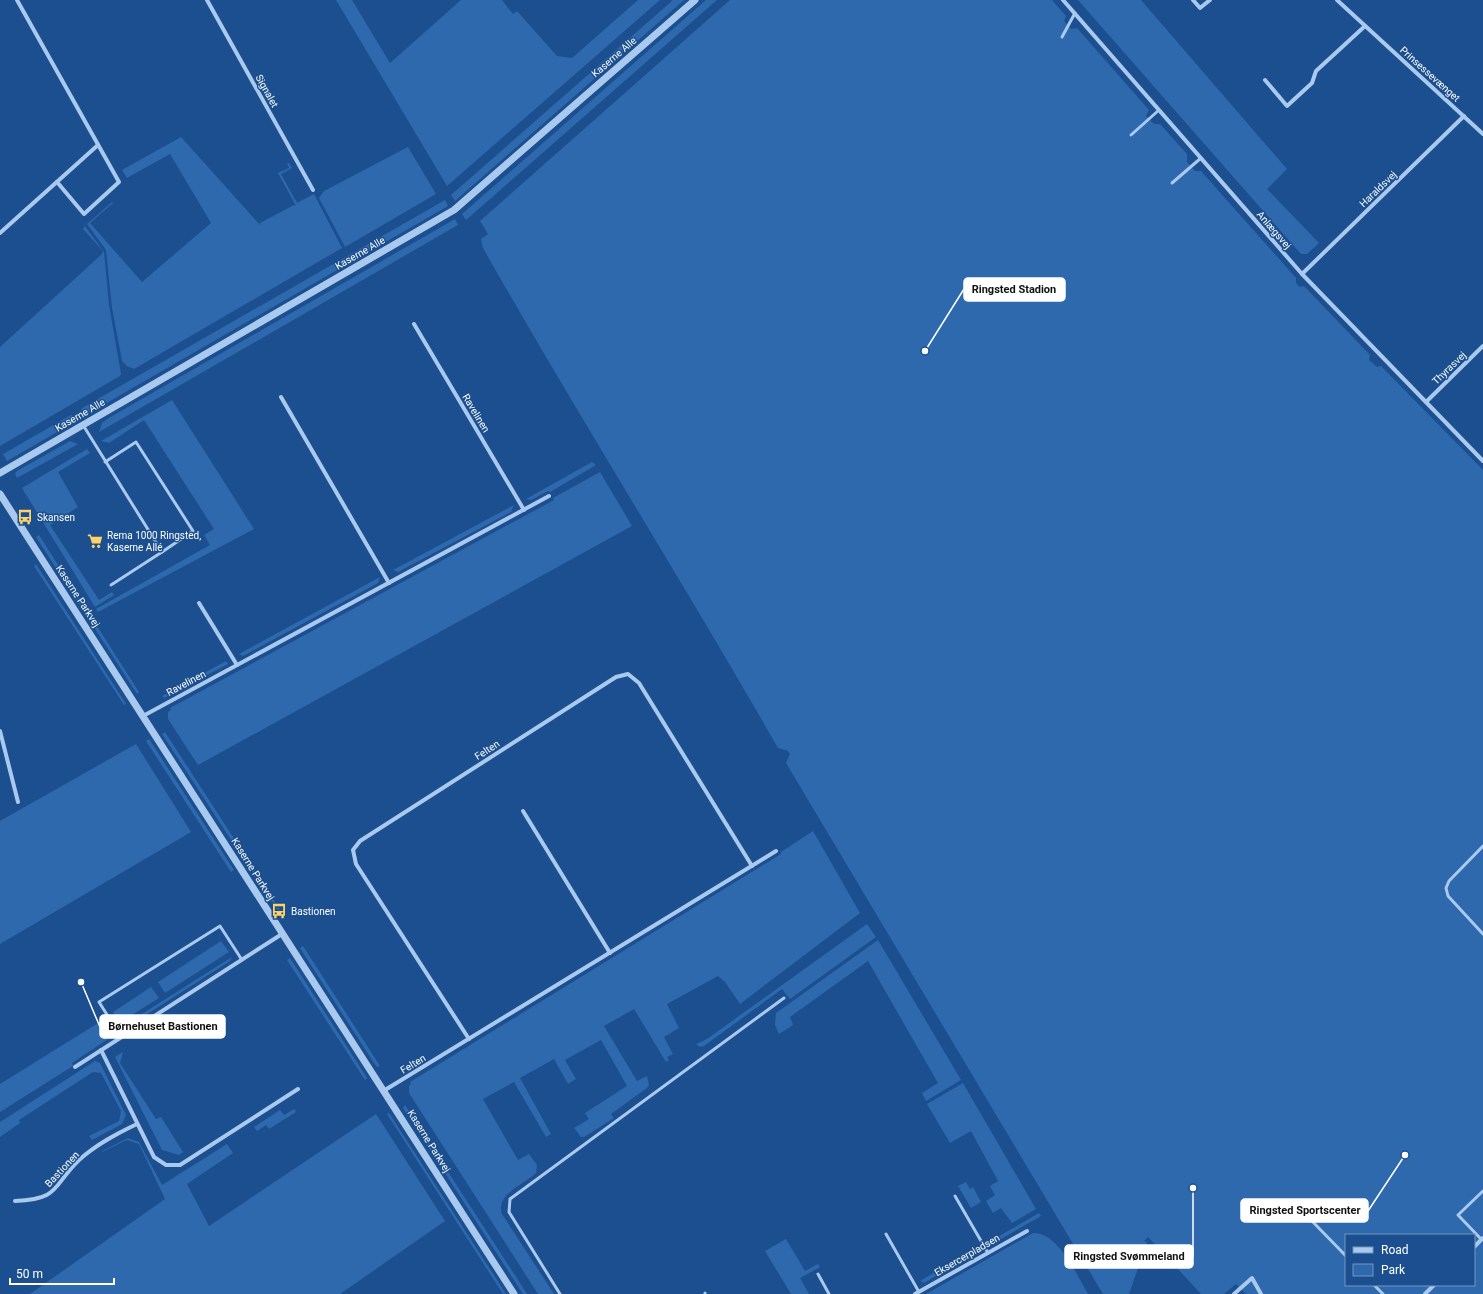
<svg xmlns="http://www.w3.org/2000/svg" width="1483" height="1294" viewBox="0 0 1483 1294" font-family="Roboto,sans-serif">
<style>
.green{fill:#2e69ad;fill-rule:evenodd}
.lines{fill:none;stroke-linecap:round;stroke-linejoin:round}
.service{stroke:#a9c9ee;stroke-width:3}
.minor{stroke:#a9c9ee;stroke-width:4}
.tertiary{stroke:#a9c9ee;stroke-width:7}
.labels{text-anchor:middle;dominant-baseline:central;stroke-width:3;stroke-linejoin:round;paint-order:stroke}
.street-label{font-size:10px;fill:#fff;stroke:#1b4f8f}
.poi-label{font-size:10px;fill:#fff;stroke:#1b4f8f;text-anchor:start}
.leader{fill:none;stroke:#fff;stroke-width:1.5}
.callout-dot{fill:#fff;stroke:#1b4f8f;stroke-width:1.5}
.callout{fill:#fff;stroke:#fff;stroke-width:1.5}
.callout-label{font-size:11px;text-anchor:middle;font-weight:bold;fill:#111}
</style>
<rect width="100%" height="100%" fill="#1b4f8f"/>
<g class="green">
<path d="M336 0H352L390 63 461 0H502L513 14 517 11 557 56 572 58 638 0H660L447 186Z"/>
<path d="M673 0H684L455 201 451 195Z"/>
<path d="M706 0H717L466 220 462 214Z"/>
<path d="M730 0H1052L1066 16 1064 21 1071 29 1077 28 1149 110 1146 116 1154 124H1160L1187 154V162L1195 171H1201L1296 278V283L1300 287 1304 286 1370 355 1369 360 1377 367 1381 366 1483 470V1294H1246L1236 1284 1224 1294H1201L1148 1237 1144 1241 1147 1242 1129 1294H1103L786 763 790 754 788 751 778 748C682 580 578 416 483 248L481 239 488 234 480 221ZM1346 1235H1474V1285H1346Z"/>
<path d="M1078 0H1141L1287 169 1267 189 1319 243 1318 244 1307 254H1301Z"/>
<path d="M181 137 260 225V223L294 205 296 206 278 173 289 168 287 163H289L292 168 281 174 297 203 314 194 342 248 134 369 127 366 122 361 112 308 106 250 87 224 112 202 113 203 90 223 142 282 211 223 170 154 127 178 122 170Z"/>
<path d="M408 147 436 194 345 247 319 198 324 191Z"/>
<path d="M445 200 448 206 84 416 81 412 82 408Z"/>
<path d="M455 219 458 225 99 432 102 423 107 419Z"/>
<path d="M85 226 104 252 109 305 121 374 120 376 0 446V347L102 254 103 251 83 229Z"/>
<path d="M172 400 254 529 98 612 96 609 210 545 204 535 214 529 144 420 109 443 101 441Z"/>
<path d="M71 415 78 420 7 461 3 454Z"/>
<path d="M70 441 78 444 17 478 15 474 17 471Z"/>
<path d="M87 449 90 453 58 472 78 507 50 525 99 600 112 592 114 595 95 607 22 488Z"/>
<path d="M592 462 596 465 550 492 548 491 531 500 526 499Z"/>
<path d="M600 472 632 526 198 765 168 719V712L171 710 170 708 554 500 553 498Z"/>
<path d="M514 505 511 512 398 572 393 570Z"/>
<path d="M39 535 139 692 137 694 36 537Z"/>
<path d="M36 564 126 704 124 705 34 566Z"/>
<path d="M380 577 378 583 243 656 239 654Z"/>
<path d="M226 661 228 664 164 698 162 696Z"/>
<path d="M165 732 281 911 278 912 162 734Z"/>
<path d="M149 739 234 870 231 872 146 741Z"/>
<path d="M136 744 191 832 0 944V821Z"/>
<path d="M813 831 860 913 740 1004 725 982 718 976 667 1004 679 1028 664 1037 673 1054 667 1057 669 1060 666 1062 634 1009 604 1026 637 1081 647 1076 649 1085 647 1088 611 1114 614 1118 584 1137H581L574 1128 589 1119 585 1113 627 1086 601 1040 565 1060 576 1079 568 1084 554 1059 520 1078 551 1134 546 1137 514 1082 483 1099 518 1160 529 1154 537 1165 536 1173C525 1184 495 1194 502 1214L554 1294H538L409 1093V1085L411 1084 410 1082 781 854V852Z"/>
<path d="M867 924 876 937 790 999 782 989 704 1046 700 1047 696 1044 707 1039Z"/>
<path d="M878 940 961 1080 926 1101 922 1093 938 1083 868 961 790 1017 793 1025 779 1034 775 1025 776 1013Z"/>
<path d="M221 941 229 952 165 993 158 982Z"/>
<path d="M303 946 380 1066 377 1067 374 1063 300 948Z"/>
<path d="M232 957 230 961 127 1027 123 1026Z"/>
<path d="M290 958 367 1078 365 1080 287 960Z"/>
<path d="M151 987 159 998 119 1023 113 1012Z"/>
<path d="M103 1020 111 1031V1037L72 1063 73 1066 0 1112V1084Z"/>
<path d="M123 1052 120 1063 156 1119 161 1117 183 1152 179 1155 162 1150 115 1057Z"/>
<path d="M95 1061 100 1063 126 1115 122 1124 92 1140 89 1136 119 1121 121 1111 101 1073 93 1072 19 1120 20 1123 0 1137V1122Z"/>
<path d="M963 1083 1036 1209 1012 1223 1001 1208 993 1213 986 1201 995 1195 990 1186 998 1181 971 1131 950 1143 927 1104Z"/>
<path d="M405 1105 527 1294H523L403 1108Z"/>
<path d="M294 1109 296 1112 269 1129 266 1125 257 1131 254 1127 280 1110 284 1115Z"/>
<path d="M389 1113 506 1294H503L387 1114Z"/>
<path d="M376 1114 445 1221 340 1294H30L165 1199 139 1144 127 1140 102 1152V1151L128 1138 139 1142 162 1185 227 1144 233 1153 187 1184 209 1226Z"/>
<path d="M966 1182 970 1189 973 1187 981 1202 971 1208 958 1186Z"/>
<path d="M1039 1213 1041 1216 992 1244 989 1242Z"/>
<path d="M1033 1233C1058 1232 1077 1275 1088 1294H926Z"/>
<path d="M786 1239 805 1271 818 1264 820 1267 800 1278 809 1294H791L765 1251Z"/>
<path d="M976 1248 977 1252 924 1283 920 1281Z"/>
</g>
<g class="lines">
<g class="service">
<path d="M1062 37 1075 13"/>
<path d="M1131 135 1159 110"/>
<path d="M1172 183 1201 158"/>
<path d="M83 425 162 552 193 531 136 442 105 462"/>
<path d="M111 585 162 552"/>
<path d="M1483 846 1449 881 1446 888 1448 896 1483 934"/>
<path d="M121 1037 99 1002 220 926 242 960"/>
<path d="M955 1196 988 1253"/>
<path d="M1291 1207 1310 1219 1346 1256"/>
<path d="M886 1234 919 1292"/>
<path d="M1481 1239 1458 1215 1483 1191"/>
<path d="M818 1274 829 1294"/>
<path d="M1374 1285 1383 1294"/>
<path d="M705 1293V1294"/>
<path d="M560 1294 509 1212 510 1199 784 998"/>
</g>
<g class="minor">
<path d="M17 0 119 182 84 214 57 182"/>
<path d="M207 0 313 190"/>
<path d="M1063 0 1302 274 1483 461"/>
<path d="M1193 0 1200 8 1210 0"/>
<path d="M1337 0 1483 134"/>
<path d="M1265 80 1287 106 1312 83 1316 71 1365 26"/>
<path d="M0 233 98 145"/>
<path d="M1302 274 1464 116"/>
<path d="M414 324 524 510"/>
<path d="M281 397 389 583"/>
<path d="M1426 402 1483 346"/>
<path d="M199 603 237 665"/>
<path d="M143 716 549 496"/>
<path d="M0 731 18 802"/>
<path d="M523 811 610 953"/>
<path d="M469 1039 356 864 353 850 360 841 616 677 628 674 639 683 752 866"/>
<path d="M101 1050 154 1157 166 1165H180L298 1089"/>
<path d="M75 1067 282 934"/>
<path d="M385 1090 776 851"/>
<path d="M15 1201C61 1199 52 1186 79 1160 97 1144 116 1134 137 1124"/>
<path d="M1474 1247 1483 1238"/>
<path d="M915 1294 1027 1231"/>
<path d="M1234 1294 1252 1278 1261 1294"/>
<path d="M1425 1294 1434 1285"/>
</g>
<g class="tertiary">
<path d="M0 473 454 210 695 0"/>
<path d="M0 494 514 1294"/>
</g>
</g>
<defs>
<g id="bus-bare" transform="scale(1.2)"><path d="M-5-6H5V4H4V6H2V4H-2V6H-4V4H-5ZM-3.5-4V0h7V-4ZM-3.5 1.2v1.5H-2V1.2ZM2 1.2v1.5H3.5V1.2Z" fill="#ffd166" stroke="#1b4f8f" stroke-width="2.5" paint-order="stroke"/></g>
<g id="supermarket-bare" transform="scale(1.2)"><path d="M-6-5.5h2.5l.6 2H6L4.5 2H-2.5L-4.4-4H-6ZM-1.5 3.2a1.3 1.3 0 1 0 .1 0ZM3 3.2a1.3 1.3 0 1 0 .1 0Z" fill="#ffd166" stroke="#1b4f8f" stroke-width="2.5" paint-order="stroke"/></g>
</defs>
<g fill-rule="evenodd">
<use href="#bus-bare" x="25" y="517"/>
<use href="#supermarket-bare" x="95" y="541"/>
<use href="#bus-bare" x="279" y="911"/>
</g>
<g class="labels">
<g class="street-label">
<text transform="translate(614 57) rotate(-41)">Kaserne Alle</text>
<text transform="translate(1430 74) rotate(42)">Prinsessevænget</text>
<text transform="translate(267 91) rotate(61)">Signalet</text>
<text transform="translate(1378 189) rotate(-44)">Haraldsvej</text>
<text transform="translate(1274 230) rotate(49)">Anlægsvej</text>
<text transform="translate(360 253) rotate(-30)">Kaserne Alle</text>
<text transform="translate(1449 368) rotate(-44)">Thyrasvej</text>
<text transform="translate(476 413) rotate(59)">Ravelinen</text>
<text transform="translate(80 415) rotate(-30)">Kaserne Alle</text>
<text transform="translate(78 596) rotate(57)">Kaserne Parkvej</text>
<text transform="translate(186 683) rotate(-28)">Ravelinen</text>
<text transform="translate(487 750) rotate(-33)">Felten</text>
<text transform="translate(253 869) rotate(58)">Kaserne Parkvej</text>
<text transform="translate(413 1064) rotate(-31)">Felten</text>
<text transform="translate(429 1141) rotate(58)">Kaserne Parkvej</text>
<text transform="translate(62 1169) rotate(-47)">Bastionen</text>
<text transform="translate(967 1255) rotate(-30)">Eksercerpladsen</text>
</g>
<g class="poi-label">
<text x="37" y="517">Skansen</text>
<text x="107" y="535">Rema 1000 Ringsted,<tspan x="107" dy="12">Kaserne Allé</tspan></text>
<text x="291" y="911">Bastionen</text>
</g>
</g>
<path class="leader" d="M925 351L964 289M81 982L100 1027M1405 1155L1368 1211M1193 1188L1193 1257"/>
<g class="callout-dot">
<circle cx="925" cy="351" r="4"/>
<circle cx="81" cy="982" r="4"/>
<circle cx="1405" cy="1155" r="4"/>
<circle cx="1193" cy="1188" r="4"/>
</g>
<g class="callout">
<rect x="964" y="278" width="101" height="23" rx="4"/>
<rect x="100" y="1015" width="125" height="23" rx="4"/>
<rect x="1241" y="1199" width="127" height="23" rx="4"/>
<rect x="1065" y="1245" width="128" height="23" rx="4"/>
</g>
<g class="callout-label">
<text x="1014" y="293">Ringsted Stadion</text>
<text x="163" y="1030">Børnehuset Bastionen</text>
<text x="1305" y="1214">Ringsted Sportscenter</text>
<text x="1129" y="1260">Ringsted Svømmeland</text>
</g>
<rect x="1345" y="1234" width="130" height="52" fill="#1b4f8f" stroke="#7695bc"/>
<rect x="1353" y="1247" width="20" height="6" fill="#a9c9ee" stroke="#7695bc"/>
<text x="1381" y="1254" font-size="12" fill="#ffffff">Road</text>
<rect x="1353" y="1264" width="20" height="12" fill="#2e69ad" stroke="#7695bc"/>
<text x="1381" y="1274" font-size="12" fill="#ffffff">Park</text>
<path d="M10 1278v6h104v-6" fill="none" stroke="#ffffff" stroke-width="2"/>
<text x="16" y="1278" font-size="12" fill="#ffffff" stroke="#1b4f8f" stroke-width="3" paint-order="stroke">50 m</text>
</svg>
